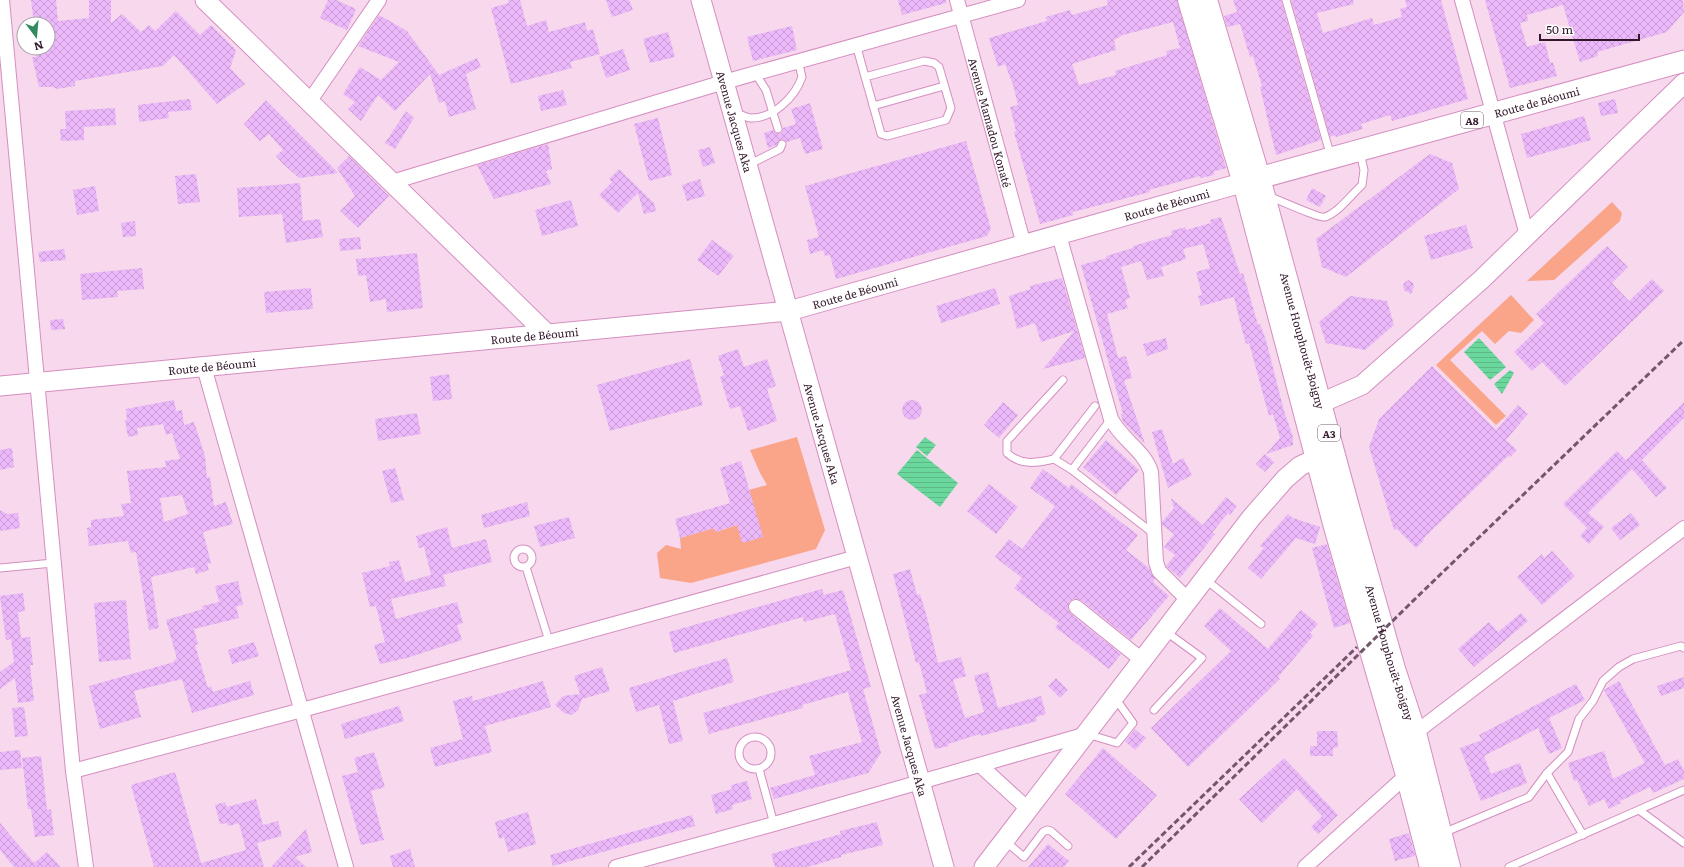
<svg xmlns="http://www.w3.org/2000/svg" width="1684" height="867" viewBox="0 0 1684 867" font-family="Literata,serif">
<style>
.grass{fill:#faa48a}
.water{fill:url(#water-rules)}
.building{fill:url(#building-cross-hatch);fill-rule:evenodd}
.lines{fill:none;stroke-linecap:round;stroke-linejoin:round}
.lane-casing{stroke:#d58ec0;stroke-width:9}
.street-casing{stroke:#d58ec0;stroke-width:16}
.secondary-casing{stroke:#d58ec0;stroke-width:21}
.primary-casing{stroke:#d58ec0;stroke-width:23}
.highway-casing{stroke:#d58ec0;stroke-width:24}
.lane{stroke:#fff;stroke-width:7}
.street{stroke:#fff;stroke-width:14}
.secondary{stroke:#fff;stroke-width:19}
.primary{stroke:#fff;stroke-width:21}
.highway{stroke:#fff;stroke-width:22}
.rail{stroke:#72566a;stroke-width:3;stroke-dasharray:6 3;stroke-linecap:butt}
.labels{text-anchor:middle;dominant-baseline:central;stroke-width:4;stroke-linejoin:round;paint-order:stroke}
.shield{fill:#fff;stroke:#705d6b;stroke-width:1}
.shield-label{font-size:10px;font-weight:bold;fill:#32172b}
.street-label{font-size:11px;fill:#32172b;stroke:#fff}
</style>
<defs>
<pattern id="water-rules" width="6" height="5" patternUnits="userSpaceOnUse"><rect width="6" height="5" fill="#6ad79d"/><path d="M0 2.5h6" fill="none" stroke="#5cb887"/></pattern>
<pattern id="building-cross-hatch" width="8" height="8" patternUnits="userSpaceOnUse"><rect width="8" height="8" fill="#ebb8fa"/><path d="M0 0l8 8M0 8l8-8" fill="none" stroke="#ca9dd6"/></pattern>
</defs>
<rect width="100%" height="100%" fill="#f7d8ec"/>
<g class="grass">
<path d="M1612 202 1622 213 1620 221 1554 280 1527 281Z"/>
<path d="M1511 295 1534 320 1521 333 1509 331 1495 344 1482 331 1450 360 1506 416 1496 425 1436 365Z"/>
<path d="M797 437 825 530 816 549 691 583 660 578 657 553 666 545 681 549 680 538 714 528 716 532 737 525 749 490 767 485 760 473 750 450Z"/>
</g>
<g class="water">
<path d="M1479 338 1506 367 1490 380 1464 352Z"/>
<path d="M1510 370 1514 373 1502 394 1494 384Z"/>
<path d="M925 437 936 445 927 456 916 447Z"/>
<path d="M917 450 958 483 940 507 897 474Z"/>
</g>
<g class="building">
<path d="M31 0H56L58 21 89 18V0H111V23L122 14 141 32 149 25 155 31 176 11 200 35 211 25 236 50 230 68 245 84 217 104 174 55 163 66 75 81V86L57 89 53 87H39L32 57H36V48H48V24H34Z"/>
<path d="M328 0H336L356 9 347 30 320 18Z"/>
<path d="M508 0H520L527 26 546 20 549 32 585 22 587 31 593 29 600 54 570 62 572 68 511 84 491 8 509 3Z"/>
<path d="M606 0H629L633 10 612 17Z"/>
<path d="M898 0H946V3L902 15Z"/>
<path d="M1107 0H1177L1226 168 1213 172 1214 175 1201 178 1200 176 1149 190 1150 192 1073 212V215L1040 224 1014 132 1016 131 1010 107 1018 105 1013 85 1005 64 998 67 989 38 1047 21 1046 17 1070 10 1072 15 1108 5ZM1173 22 1180 48 1166 51 1167 55 1115 71 1116 75 1079 85 1072 64 1116 50 1114 40 1123 35Z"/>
<path d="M1233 0H1281L1321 140 1276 155 1260 87 1262 86 1253 56 1250 57 1240 24 1227 27 1224 16 1237 12Z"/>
<path d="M1291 0H1353L1354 4 1317 13 1323 33 1372 18 1374 25 1402 17 1400 9 1407 7 1405 0H1441L1468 99 1392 121 1390 115 1361 124 1363 129 1336 137 1335 135 1330 137Z"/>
<path d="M1485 0H1683L1684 12 1667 32 1597 52 1598 56 1580 62 1563 5 1527 15 1528 21 1520 23 1527 47 1545 42 1550 63 1553 62 1557 76 1510 88Z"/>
<path d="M379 15 407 31 439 75 477 58 481 67 466 74 476 109 449 117 445 101 439 103 430 74 395 111 378 95 361 121 348 109 355 102 343 94 360 67 381 80 399 62 358 46Z"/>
<path d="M792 26 797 50 753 61 747 37Z"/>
<path d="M668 32 675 57 650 63 643 39Z"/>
<path d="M623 49 630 70 606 78 599 57Z"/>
<path d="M563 90 567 105 541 111 538 96Z"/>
<path d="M190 99 192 110 168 112 169 118 139 122 138 105Z"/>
<path d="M1615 99 1618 113 1601 116 1598 103Z"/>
<path d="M266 100 338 173 299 178 282 163 276 156 283 150 269 134 260 141 244 124Z"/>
<path d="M810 103 823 149 805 154 800 138 787 142 781 139 776 145 768 148 764 133 773 130 779 134 782 132 783 128 796 124 791 109Z"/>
<path d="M115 108 116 125 84 127V140L61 141 60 129H66L65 111Z"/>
<path d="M406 111 414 118 395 149 385 143Z"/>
<path d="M1584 116 1591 140 1527 158 1521 134Z"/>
<path d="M658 118 672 175 649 181 634 124Z"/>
<path d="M966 141 991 229 987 236 836 279 830 255 825 256 823 250 810 254 807 240 819 237 805 186Z"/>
<path d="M548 144 552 169 546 171 551 184 494 199 477 165Z"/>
<path d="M710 147 715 163 703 167 698 150Z"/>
<path d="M1430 154 1452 163 1459 189 1346 277 1322 267 1316 239Z"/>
<path d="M349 156 389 196 358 228 340 211 355 196 337 168Z"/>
<path d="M619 169 654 203 656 211 644 214 638 193 618 213 599 195 612 182 609 179Z"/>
<path d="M196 174 200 202 178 204 175 176Z"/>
<path d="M700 179 705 196 687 201 682 185Z"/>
<path d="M300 183 303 221 320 219 323 237 286 243 282 214 239 217 237 188Z"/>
<path d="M95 186 99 211 77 215 73 190Z"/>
<path d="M1312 188 1326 196 1320 207 1306 200Z"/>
<path d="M571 200 578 226 542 236 535 210Z"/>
<path d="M1221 217 1240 274 1243 273 1258 325 1260 324 1266 340 1284 411 1293 437V445L1266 454 1280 438 1273 414 1269 416 1249 343 1246 344 1242 330 1234 297 1201 306 1198 296 1202 295 1196 272 1210 268 1203 244 1183 249 1186 259 1161 267 1164 276 1147 280 1141 261 1121 267 1130 298 1125 300 1128 308 1107 314 1118 358 1126 356 1132 378 1124 380 1145 444 1123 422 1121 414H1123L1109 364 1081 265 1107 258 1106 256 1133 248V246L1172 235 1171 231 1186 227V230L1211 223 1210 220Z"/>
<path d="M135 221 136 236 123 237 121 223Z"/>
<path d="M1466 225 1473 248 1431 260 1424 236Z"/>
<path d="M360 237 361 249 340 251 339 239Z"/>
<path d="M712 240 734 256 718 276 697 260Z"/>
<path d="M1607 246 1628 267 1612 283 1629 301 1652 279 1664 291 1565 386 1542 362 1532 371 1514 352 1544 323 1536 314Z"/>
<path d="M64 249 66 260 40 262 38 252Z"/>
<path d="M417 253 423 308 387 312 386 299 370 302 366 275 358 276 356 259Z"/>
<path d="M142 268 144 289 117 291 118 297 82 300 80 274Z"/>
<path d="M1062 278 1085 358 1043 369 1074 331 1041 342 1035 323 1017 329 1009 296 1031 289 1030 286Z"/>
<path d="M1409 280 1413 283 1414 287 1411 294 1404 290 1403 285 1405 282Z"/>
<path d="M311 288 313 309 266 313 264 292Z"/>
<path d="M995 288 1000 304 941 323 936 306Z"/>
<path d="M1350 296 1387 301 1394 325 1365 350 1326 343 1319 322Z"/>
<path d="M63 319 65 329 51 330 50 320Z"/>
<path d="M1166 338 1168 349 1147 356 1143 344Z"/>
<path d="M738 349 744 367 767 359 776 386 767 389 777 421 748 431 740 406 730 409 720 377 724 375 718 356Z"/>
<path d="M690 359 703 405 610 431 597 385Z"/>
<path d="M1432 366 1496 430 1518 405 1528 414 1506 440 1517 450 1510 457 1508 456 1423 539 1424 540 1416 548 1397 529 1394 530 1369 447 1379 419Z"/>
<path d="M449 374 452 399 433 401 430 377Z"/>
<circle cx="912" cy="410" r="10"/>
<path d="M174 400 176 411 182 410 184 425 194 422 205 456 207 478 210 477 214 506 226 502 233 524 203 532 211 563 207 564 209 570 196 574 194 567 151 577 159 628 149 630 136 552 131 553 128 541 89 546 87 528 91 527V520L124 516 121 504 131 503 127 471 166 467 165 461 180 459 172 433 166 435 163 424 137 428 138 435 128 437 125 420H127L126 409ZM182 495 188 514 164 522 160 498Z"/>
<path d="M1003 402 1018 415 999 438 984 425Z"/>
<path d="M1684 402V418L1642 460 1667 488 1656 497 1632 469 1588 513 1604 527 1589 544 1580 536 1587 528 1563 504 1617 451 1626 460Z"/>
<path d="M417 413 421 434 378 441 375 419Z"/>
<path d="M1162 429 1173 464 1183 458 1192 475 1168 488 1152 432Z"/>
<path d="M1106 440 1139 470 1116 495 1083 467Z"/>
<path d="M12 448 14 467 0 470V450Z"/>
<path d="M1265 454 1274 462 1265 472 1256 464Z"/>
<path d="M741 461 763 537 742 543 737 525 715 532 714 528 680 538 675 519 730 503 720 468Z"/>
<path d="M395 468 404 500 391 503 382 471Z"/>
<path d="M1043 469 1069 488 1071 484 1138 535 1126 550 1149 568 1155 579 1153 582 1169 596 1131 640 1081 600 1073 599 1069 602 1068 610 1071 614 1121 654 1109 669 1055 627 1059 623 1014 588 1022 578 995 557 1009 539 1022 549 1055 506 1030 488Z"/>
<path d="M989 484 1018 507 996 534 967 511Z"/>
<path d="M1226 497 1237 506 1230 515 1228 513 1212 533 1215 534 1180 578 1166 566 1175 555 1164 547 1174 534 1162 525V522L1174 508 1171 498 1203 525Z"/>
<path d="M527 502 530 516 484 528 481 515Z"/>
<path d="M0 510 7 514 18 513 20 528 0 531Z"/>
<path d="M1631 513 1640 525 1620 540 1611 528Z"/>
<path d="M1288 514 1293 518 1320 527 1315 544 1296 538 1261 579 1248 568 1264 548 1260 546Z"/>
<path d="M569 517 575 538 540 547 534 526Z"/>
<path d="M447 527 452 548 486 539 492 562 443 575 446 586 391 599 396 619 457 602 463 623 457 625 462 640 407 658 380 664 374 645 385 642 376 606 370 607 362 573 390 566 389 562 399 560 405 582 431 575 424 547 419 548 416 536Z"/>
<path d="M1327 544 1350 623 1334 628 1312 548Z"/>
<path d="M1552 551 1575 576 1542 605 1517 577 1542 554 1544 558Z"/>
<path d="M910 569 917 595 920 594 927 617 938 663 961 657 966 676 953 680 965 718 984 712 974 676 988 672 998 708 1041 696 1046 714 1036 717 1037 721 981 736 980 734 948 744 949 746 935 749 919 695 927 693 919 662 916 663 893 574Z"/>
<path d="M238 581 243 605 236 606 239 618 194 629 198 644 195 645 208 688 211 686 213 692 250 681 254 695 192 713 182 679 134 691 141 717 100 729 89 686 174 662V660L177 659 166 620 203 609 202 606 219 602 215 586Z"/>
<path d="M822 589 824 595 843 590 871 687 863 689 881 753 868 773 774 799 770 788 815 775 809 756 862 742 848 692 802 705 803 708 709 734 703 713 851 670 835 614 804 622 803 617 674 653 669 632Z"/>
<path d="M23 593 25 611 18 612 21 638 30 637 33 665H30L34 701 18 703 15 678 0 689V672L14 662 11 639 6 640 0 596Z"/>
<path d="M126 600 131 659 99 662 94 603Z"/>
<path d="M1220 608 1268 649 1301 610 1318 624 1310 633 1313 636 1278 677 1280 679 1188 767 1151 728 1231 651 1204 626Z"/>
<path d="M1521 613 1528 621 1474 667 1458 649 1489 622 1498 632Z"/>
<path d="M254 642 259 656 232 664 228 650Z"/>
<path d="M727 658 734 682 673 701 683 741 669 744 659 705 636 712 629 688Z"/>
<path d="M602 667 610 691 582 699 578 710 572 715 564 713 555 705 563 696 580 694 574 676Z"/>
<path d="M1684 677V688L1661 696 1657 686Z"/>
<path d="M1056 678 1068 690 1060 698 1048 686Z"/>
<path d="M543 681 551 707 485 726 492 752 435 767 430 748 463 739 453 701 472 696 473 701Z"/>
<path d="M1619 681 1665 765 1678 759 1684 771V779L1653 793 1650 787 1620 801 1621 803 1609 809 1604 799 1589 806 1577 780 1574 781 1568 763 1604 751 1613 779 1645 763 1604 690Z"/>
<path d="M1576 684 1585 700 1549 718 1562 748 1549 754 1538 728 1484 756 1491 774 1520 763 1527 783 1481 801 1460 748 1482 740 1479 735Z"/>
<path d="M399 706 404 721 345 739 341 724Z"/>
<path d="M24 707 28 736 15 737 12 708Z"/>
<path d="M1135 729 1146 738 1135 750 1125 741Z"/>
<path d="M1317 731H1337L1338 747 1333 748V756H1310V746H1317Z"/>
<path d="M1103 748 1157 795 1116 839 1065 794Z"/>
<path d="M20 750 22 768 0 770V752Z"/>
<path d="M374 752 385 787 371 791 384 840 361 845 342 776 358 772 354 758Z"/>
<path d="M41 756 47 810 51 809 54 835 35 837 31 809H28L22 758Z"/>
<path d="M1284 758 1338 815 1318 834 1311 827 1322 816 1297 789 1262 823 1239 799Z"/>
<path d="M175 772 201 863 246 850 239 823 228 826 227 823 220 824 215 805 225 802 227 807 256 799 263 825 278 821 282 836 257 843 264 867H154L131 785Z"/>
<path d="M747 781 752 799 732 805 733 809 716 814 711 795 732 789 731 785Z"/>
<path d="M528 812 536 844 508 852 504 837 499 839 495 822Z"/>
<path d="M692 815 695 826 553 866 550 855Z"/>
<path d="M877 822 883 845 841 855V857L808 867H775L771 854 841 834 840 831Z"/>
<path d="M0 823 34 863 47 852 61 867H14L0 850Z"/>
<path d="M306 829 312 852 295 857 306 867H271Z"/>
<path d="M1409 833 1415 856 1395 861 1389 839Z"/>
<path d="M1048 844 1069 861 1064 867H1028Z"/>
<path d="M410 849 415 867H393L390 856Z"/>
</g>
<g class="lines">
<g class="lane-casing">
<g id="lane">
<path d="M1286 0 1331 157"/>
<path d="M856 44C864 74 873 104 881 134L887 136 946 120 951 108 939 67 934 63 924 61 865 77"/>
<path d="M755 73 766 90 778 129"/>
<path d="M873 106 944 86"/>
<path d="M735 113C740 114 745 117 750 118 773 119 795 97 802 77L798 60"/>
<path d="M748 165 780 149 782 144"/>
<path d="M1268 196C1277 199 1320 219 1325 217 1339 212 1351 195 1362 185L1364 170 1360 153"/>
<path d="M1063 380 1007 441V453C1021 466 1037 463 1054 459L1072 470 1154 534"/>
<path d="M1054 459 1095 406"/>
<path d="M1072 470 1111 419"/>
<circle cx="523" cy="558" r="9"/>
<path d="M526 567 549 641"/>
<path d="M0 568 53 563"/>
<path d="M1205 579 1261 624"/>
<path d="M1154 710 1202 658 1165 631"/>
<path d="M1087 734 1117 743 1133 723 1115 698"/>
<circle cx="755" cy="753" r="16"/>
<path d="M759 769 774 824"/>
<path d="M1547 773 1583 835"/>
<path d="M1639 810 1684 843"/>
<path d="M1443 833 1529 797 1547 773 1568 752 1579 719 1593 701 1603 681 1619 667 1633 659 1681 646 1684 648"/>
<path d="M1005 841 1024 857 1043 832 1047 830 1051 831 1068 846"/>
<path d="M1509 867 1684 790"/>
</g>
</g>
<g class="street-casing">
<g id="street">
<path d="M2 0 73 771 86 867"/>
<path id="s1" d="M957 0 1024 245"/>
<path d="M1462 0 1527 235"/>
<path d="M309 102 379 0"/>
<path d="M392 182 724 82 1018 0"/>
<path d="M1059 235 1111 419C1121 439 1144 450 1151 472L1156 562 1159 571 1188 600"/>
<path d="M204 367 346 867"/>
<path d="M1076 607 1142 660"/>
<path d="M1415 733 1684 528"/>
<path d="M980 765 1029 810"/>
<path d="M73 771 302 710 857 557"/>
<path d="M616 867 774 824 1087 734"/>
<path d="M1305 867 1407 775"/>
</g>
</g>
<g class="secondary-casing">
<g id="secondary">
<path d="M205 0 546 333"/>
<path id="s2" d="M701 0 944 867"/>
<path id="s3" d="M0 386 789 311 1259 178"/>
<path d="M1321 403 1362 385 1481 280 1684 83"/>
<path d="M984 867 1251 518 1285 479 1300 466 1317 458"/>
</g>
</g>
<g class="primary-casing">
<g id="primary">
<path id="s4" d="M1259 178 1684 61"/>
</g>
</g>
<g class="highway-casing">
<g id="highway">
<path d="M1189 0 1244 183 1335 527 1407 775 1431 867"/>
<path id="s5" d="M1206 0 1259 178 1348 507 1394 669 1415 733 1449 867"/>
</g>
</g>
<use href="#lane" class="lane"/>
<use href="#street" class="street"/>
<use href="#secondary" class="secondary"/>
<use href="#primary" class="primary"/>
<use href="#highway" class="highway"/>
<g class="rail">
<path d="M1129 867 1357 647"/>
<path d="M1142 867 1417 597 1684 340"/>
</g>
</g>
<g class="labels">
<g class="shield">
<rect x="1461" y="112" width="22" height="16" rx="3"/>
<rect x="1318" y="425" width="22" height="16" rx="3"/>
</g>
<g class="shield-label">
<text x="1472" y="120">A8</text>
<text x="1329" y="433">A3</text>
</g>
<g class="street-label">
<text stroke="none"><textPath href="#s4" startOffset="288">Route de Béoumi</textPath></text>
<text stroke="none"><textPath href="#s2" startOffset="126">Avenue Jacques Aka</textPath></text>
<text stroke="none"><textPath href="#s1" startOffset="127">Avenue Mamadou Konaté</textPath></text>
<text stroke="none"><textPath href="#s3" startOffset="1185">Route de Béoumi</textPath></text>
<text stroke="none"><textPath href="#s3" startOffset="861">Route de Béoumi</textPath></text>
<text stroke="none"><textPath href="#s3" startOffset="537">Route de Béoumi</textPath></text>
<text stroke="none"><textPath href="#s5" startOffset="354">Avenue Houphouët-Boigny</textPath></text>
<text stroke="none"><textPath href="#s3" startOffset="213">Route de Béoumi</textPath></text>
<text stroke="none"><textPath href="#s2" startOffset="450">Avenue Jacques Aka</textPath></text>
<text stroke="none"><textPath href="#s5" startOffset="678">Avenue Houphouët-Boigny</textPath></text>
<text stroke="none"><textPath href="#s2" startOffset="774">Avenue Jacques Aka</textPath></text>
</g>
</g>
<g transform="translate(36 36) rotate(164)"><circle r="19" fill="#ffffff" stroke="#ada2aa"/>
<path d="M0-3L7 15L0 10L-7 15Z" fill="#338a5f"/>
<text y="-6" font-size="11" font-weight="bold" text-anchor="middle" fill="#32172b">N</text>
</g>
<path d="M1540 34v6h99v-6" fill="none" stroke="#32172b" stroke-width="2"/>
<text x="1546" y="34" font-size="12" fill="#32172b" stroke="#ffffff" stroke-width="3" paint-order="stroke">50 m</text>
</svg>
